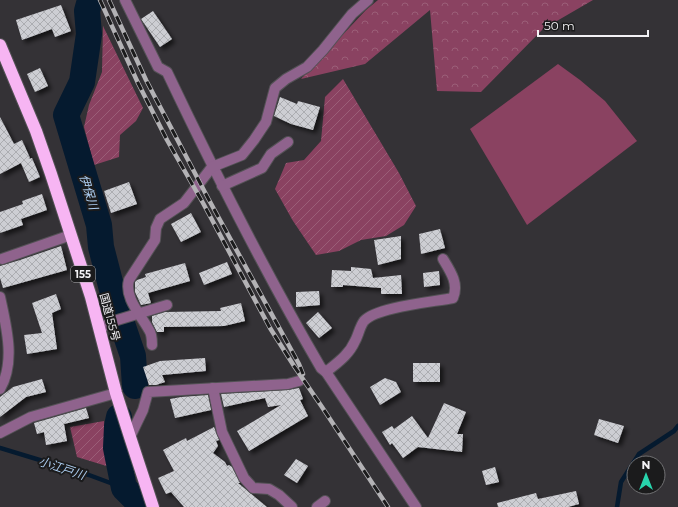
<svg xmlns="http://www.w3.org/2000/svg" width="678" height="507" viewBox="0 0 678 507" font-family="Montserrat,'Noto Sans JP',sans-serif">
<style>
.forest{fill:url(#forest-crowns)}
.garden{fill:url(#garden-furrows)}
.pitch{fill:#8a4261}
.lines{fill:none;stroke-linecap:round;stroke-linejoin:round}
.stream{stroke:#051a2f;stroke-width:4.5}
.river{stroke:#051a2f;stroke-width:26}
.building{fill:url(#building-cross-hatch);filter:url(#shadow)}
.street-casing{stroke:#535155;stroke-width:12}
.highway-casing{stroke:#535155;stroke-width:14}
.street{stroke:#8f638d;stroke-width:10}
.highway{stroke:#f7b5f3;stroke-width:12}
.rail-casing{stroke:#b3b2b5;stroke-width:4.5}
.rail{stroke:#1b1b1c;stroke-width:3;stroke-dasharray:9;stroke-linecap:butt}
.labels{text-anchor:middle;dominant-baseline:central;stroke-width:4;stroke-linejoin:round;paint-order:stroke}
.shield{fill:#1b1b1c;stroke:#b2b2b4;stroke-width:1}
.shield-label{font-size:10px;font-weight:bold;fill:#f3f2f5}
.street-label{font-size:11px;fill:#f3f2f5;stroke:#1b1b1c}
.water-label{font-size:12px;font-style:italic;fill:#accdf0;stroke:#1b1b1c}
</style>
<defs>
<pattern id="forest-crowns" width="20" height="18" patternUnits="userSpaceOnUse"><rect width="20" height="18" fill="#8a4261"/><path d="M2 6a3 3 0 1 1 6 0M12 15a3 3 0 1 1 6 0" fill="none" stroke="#9b5e78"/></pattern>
<pattern id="garden-furrows" width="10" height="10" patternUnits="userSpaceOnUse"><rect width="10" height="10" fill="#8a4261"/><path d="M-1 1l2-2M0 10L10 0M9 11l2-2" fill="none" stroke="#9b5e78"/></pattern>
<pattern id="building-cross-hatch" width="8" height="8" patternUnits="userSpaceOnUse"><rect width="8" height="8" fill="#cdced3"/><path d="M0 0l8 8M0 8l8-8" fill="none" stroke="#acadb1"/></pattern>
<filter id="shadow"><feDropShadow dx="3.5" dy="3.5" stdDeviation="2" flood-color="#0009"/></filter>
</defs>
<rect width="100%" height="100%" fill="#343236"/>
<path class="forest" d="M378 0H593L543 29 481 92 437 91 430 10 365 64 301 79 366 10Z"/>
<g class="garden">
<path d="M103 26 143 108 136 121 120 135 119 157 94 165 84 127 89 105 102 72Z"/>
<path d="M343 79 399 173 416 206 404 225 386 236 361 240 339 251 316 255 293 221 275 189 286 163 304 160 321 141 325 97Z"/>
<path d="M104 421 113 468 77 457 70 427Z"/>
</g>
<path class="pitch" d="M558 64 580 80 605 101 637 141 527 225 470 129Z"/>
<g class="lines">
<g class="stream">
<path d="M0 448 89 475 124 488"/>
<path d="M617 507 621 482 639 454 674 431 678 426"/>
</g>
<g class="river">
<path d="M90 0 87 11 89 34 82 82 66 115 99 225 101 247 117 309 133 356 135 386"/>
<path d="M119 417 117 426 116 448 124 488 143 507"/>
</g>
</g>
<g class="building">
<path d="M61 5 71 31 55 37 52 29 22 40 16 20Z"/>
<path d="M153 11 172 39 160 47 141 19Z"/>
<path d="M40 68 48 86 35 92 27 74Z"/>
<path d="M280 97 297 104 298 101 320 107 313 130 291 124 274 116Z"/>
<path d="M0 117 14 144 22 140 30 158 28 159 32 158 40 177 29 182 21 163 0 174Z"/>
<path d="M129 182 137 204 111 213 104 191Z"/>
<path d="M42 194 47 210 21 219 23 225 0 233V212L23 204 22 201Z"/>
<path d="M191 213 201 232 181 242 171 224Z"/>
<path d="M440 229 445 248 421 254 419 234Z"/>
<path d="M401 236V259L378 265 374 240Z"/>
<path d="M61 246 67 270 3 288 0 278V266L20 260Z"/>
<path d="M227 262 232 274 204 285 199 273Z"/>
<path d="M185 263 190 281 148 293 151 303 141 305 135 292V282L137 280 146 277 145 274Z"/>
<path d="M351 267 371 269 373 278 401 275 402 294H381V288L343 285V287H331L332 270 351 271Z"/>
<path d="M439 271 440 285 424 287 423 273Z"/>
<path d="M319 291 320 305 296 307V292Z"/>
<path d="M56 294 61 309 52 313 57 349 27 354 24 335 42 333 32 303Z"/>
<path d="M241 303 245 321 224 326 164 327V332H157L152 322V316L165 312 221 311 220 308Z"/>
<path d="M318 312 332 328 319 338 306 323Z"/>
<path d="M205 358 206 371 162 375 165 382 156 385H149L143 367 160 361Z"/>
<rect x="413" y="363" width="27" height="19"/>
<path d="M385 378 396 382 401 392 380 405 370 387Z"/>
<path d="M42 379 46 392 26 397 0 417V397L13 387Z"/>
<path d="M299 388 303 399 300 400 308 416 249 451 237 431 281 405 268 407 265 398 224 407 221 394 288 390Z"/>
<path d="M208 395 211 410 175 418 170 399 181 397Z"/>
<path d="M444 403 466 412 457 434H463L462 452 418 447 403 458 392 443 390 445 382 432 392 426 394 429 412 416 428 438Z"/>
<path d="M86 408 89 418 64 424 67 441 46 445 44 432 37 434 34 423Z"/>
<path d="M599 419 624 426 618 443 594 435Z"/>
<path d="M214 427 219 440 216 441 218 446 213 453 225 462 227 466 229 465 232 467 240 483H238L267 507H184L171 492 166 494 158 478 174 471 163 450 186 438 187 441Z"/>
<path d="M296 459 308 466 297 483 284 475Z"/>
<path d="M495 467 499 482 486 485 482 471Z"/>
<path d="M576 491 579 504 568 507H498L497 503 536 493 538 499Z"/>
</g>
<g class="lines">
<g class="street-casing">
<g id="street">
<path d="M125 0 158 67 167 72C215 173 265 272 321 368L326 372 416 507"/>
<path d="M222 186 262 168 271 154 288 142"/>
<path d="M2 259 71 235"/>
<path d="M0 297C6 325 16 362 0 389"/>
<path d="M99 329 114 321 167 305"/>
<path d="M152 345C152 340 152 334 149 330 141 315 124 298 129 280L155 240 156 228 160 219 184 203 212 167 242 155 254 140 266 122 275 88 286 79 307 67 323 50 352 14 368 0"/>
<path d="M326 372C337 363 349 355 355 341 358 336 360 326 364 321 376 307 433 302 453 298 459 284 451 272 443 259"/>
<path d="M213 388 222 432 244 478 253 488 269 489 279 495 292 507"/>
<path d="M0 433 31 417 116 393"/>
<path d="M130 437 143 410 148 392 288 384 299 381"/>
<path d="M317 507 325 501"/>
</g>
</g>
<g class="highway-casing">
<path id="highway" d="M0 45 36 131 51 174 91 297 116 393 130 437 153 507"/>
</g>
<use href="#street" class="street"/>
<use href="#highway" class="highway"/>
<g class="rail-casing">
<g id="rail">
<path d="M100 0 138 83 167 140 203 203 270 328 294 366 322 407 388 507"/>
<path d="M109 0 146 80 209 200 299 364 303 374"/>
</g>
</g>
<use href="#rail" class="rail"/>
</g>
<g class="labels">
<rect class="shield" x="71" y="266" width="24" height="16" rx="3"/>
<g class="shield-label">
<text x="83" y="274">155</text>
</g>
<g class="street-label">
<text transform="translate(110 317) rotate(75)">国道155号</text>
</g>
<g class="water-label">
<text transform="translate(89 192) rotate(73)">伊保川</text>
<text transform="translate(62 468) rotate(18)">小江戸川</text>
</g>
</g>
<g transform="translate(646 475)"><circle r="19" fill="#1b1b1c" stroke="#717173"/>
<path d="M0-3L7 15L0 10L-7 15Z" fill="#28d5ad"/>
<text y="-6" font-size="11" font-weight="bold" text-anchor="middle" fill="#f3f2f5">N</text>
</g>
<path d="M538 30v6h110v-6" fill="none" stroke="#f3f2f5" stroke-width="2"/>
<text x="544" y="30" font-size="12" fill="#f3f2f5" stroke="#1b1b1c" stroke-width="3" paint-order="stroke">50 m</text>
</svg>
